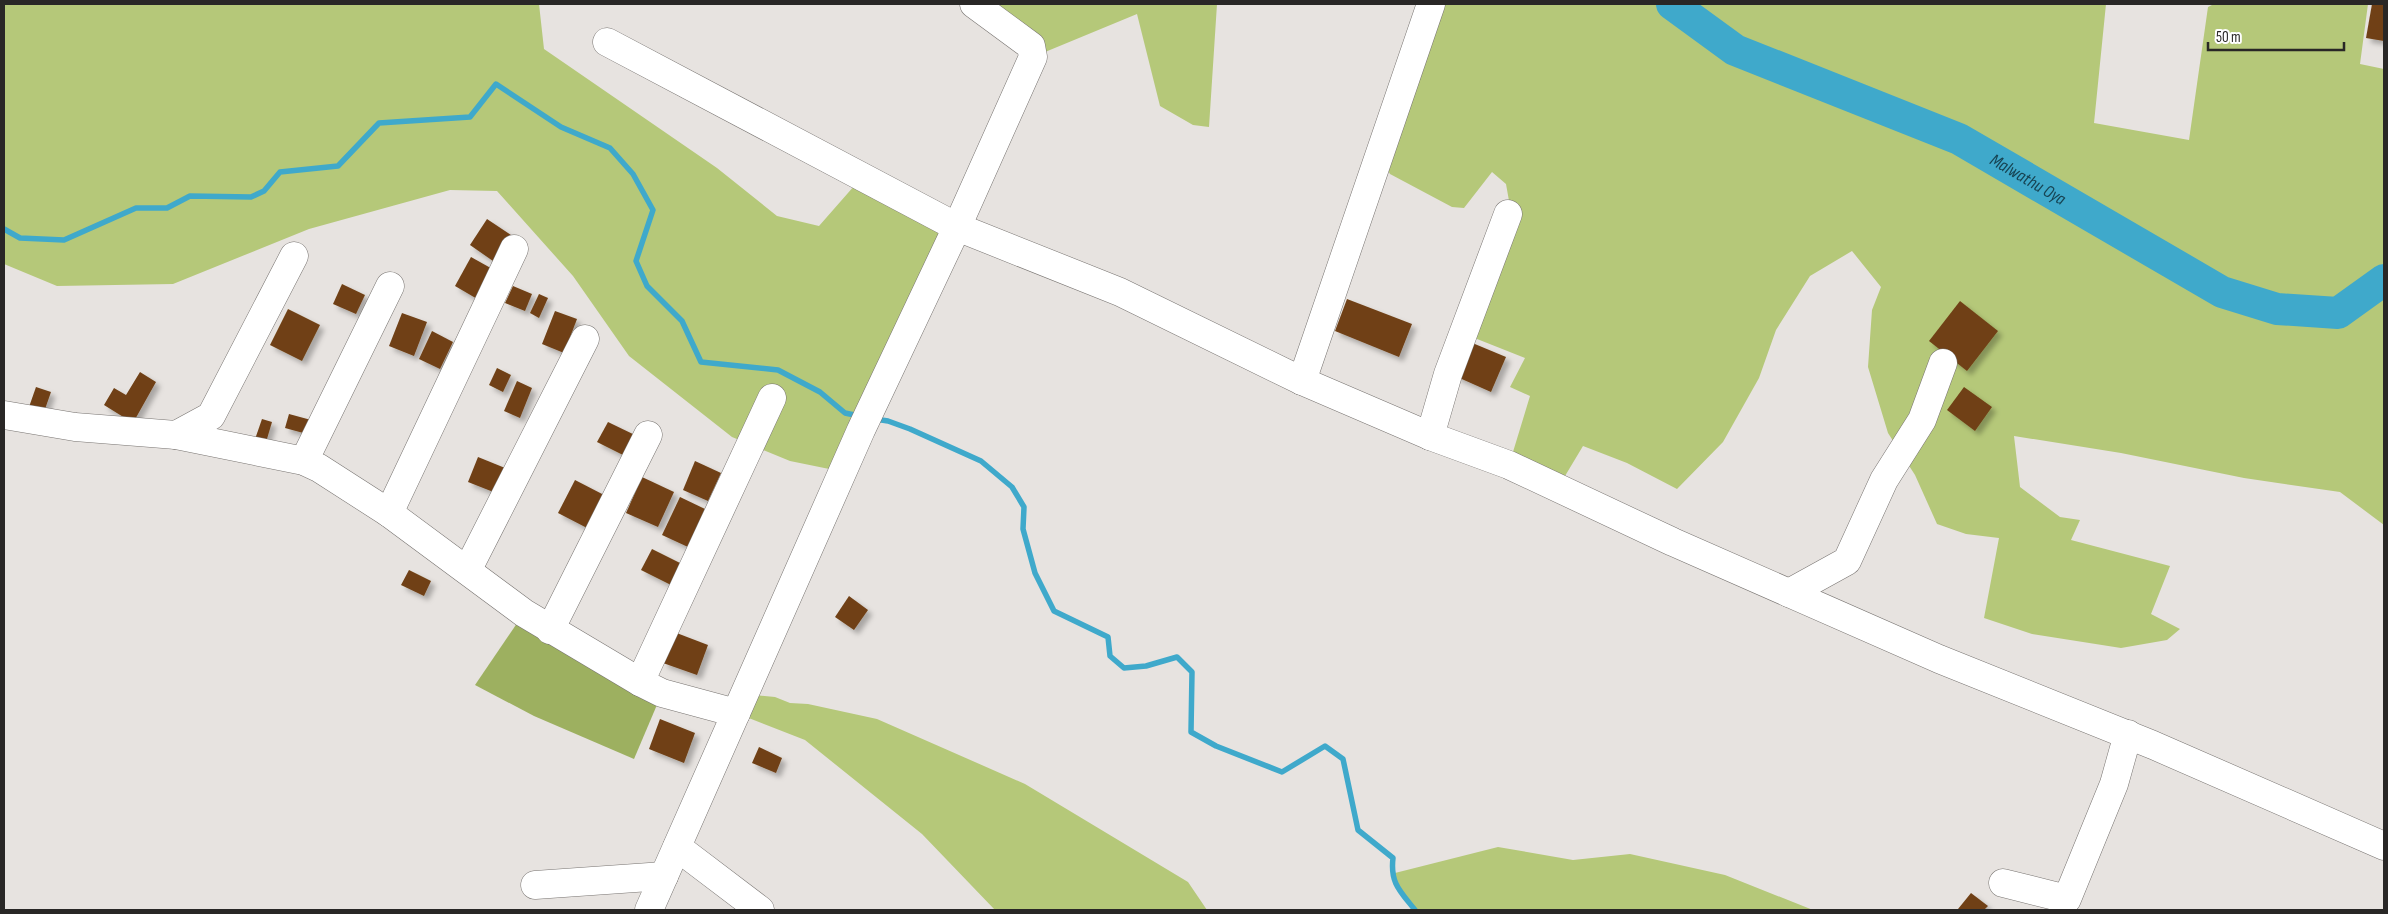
<svg xmlns="http://www.w3.org/2000/svg" width="2388" height="914" viewBox="0 0 2388 914" font-family="'Sofia Sans Condensed',sans-serif">
<style>
.green{fill:#b5c879}
.forest{fill:#9db060}
.lines{fill:none;stroke-linecap:round;stroke-linejoin:round}
.stream{stroke:#3fa9cb;stroke-width:5.5}
.river{stroke:#3fa9cb;stroke-width:32}
.building{fill:#6f4015;filter:url(#shadow)}
.minor-casing{stroke:#787471;stroke-width:29}
.minor{stroke:#fff;stroke-width:28}
.labels{text-anchor:middle;dominant-baseline:central;stroke-width:5;stroke-linejoin:round;paint-order:stroke}
.water-label{font-size:18px;font-style:italic;fill:#174453;stroke:#fff}
</style>
<defs>
<filter id="shadow"><feDropShadow dx="4.5" dy="4.5" stdDeviation="2.5" flood-color="#0004"/></filter>
</defs>
<rect width="100%" height="100%" fill="#e7e3e0"/>
<g class="green">
<path d="M4 4H539L544 49 717 168 777 216 819 226 862 177 957 227 844 472 790 461 732 437 629 356 573 276 497 191 450 190 309 229 173 284 57 286 4 264Z"/>
<path d="M975 4H1217L1209 127 1193 125 1160 106 1137 14 1033 57Z"/>
<path d="M1428 4H2106L2094 123 2189 140 2208 7 2214 4H2368L2360 64 2384 69V525L2340 492 2244 478 2121 453 2014 436 2020 487 2060 517 2080 520 2071 540 2170 566 2151 614 2180 629 2167 640 2121 648 2032 634 1984 618 1999 538 1966 534 1937 524 1915 475 1888 433 1868 367 1872 310 1881 287 1852 251 1810 276 1776 330 1759 378 1723 442 1677 489 1627 463 1583 446 1559 486 1509 465 1530 396 1510 387 1525 358 1467 335 1511 212 1506 184 1492 172 1464 208 1452 207 1390 174 1383 162Z"/>
<path d="M744 694 775 697 790 703 808 704 877 719 1025 784 1188 882 1207 910H995L922 834 805 740 736 713Z"/>
<path d="M1498 847 1573 860 1630 854 1725 875 1813 910H1415L1399 890 1391 874Z"/>
</g>
<path class="forest" d="M524 613 662 693 634 759 534 716 475 685Z"/>
<g class="lines">
<g class="stream">
<path d="M4 229 20 238 64 240 136 208H167L190 196 251 197 264 191 280 172 338 166 379 123 470 117 496 84 561 127 610 148 633 174 653 210 636 261 647 286 682 321 701 362 778 370 820 392 845 413 859 416"/>
<path d="M875 419 888 421 910 429 981 461 1012 487 1024 507 1023 529 1035 573 1054 611 1108 637 1110 656 1124 668 1146 666 1177 657 1192 672 1191 732 1216 746 1282 772 1325 746 1343 759 1358 830 1393 858C1390 883 1400 891 1415 910"/>
</g>
<path class="river" id="s1" d="M1672 4 1735 50 1959 139 2222 292 2277 309 2338 313 2384 280"/>
</g>
<g class="building">
<path d="M2372 4H2384V41L2366 38Z"/>
<path d="M487 219 511 235 493 261 470 245Z"/>
<path d="M471 257 496 271 479 300 455 286Z"/>
<path d="M342 284 365 295 356 314 333 304Z"/>
<path d="M513 286 532 294 525 311 505 303Z"/>
<path d="M539 294 548 298 539 318 530 313Z"/>
<path d="M1347 299 1412 324 1399 357 1335 331Z"/>
<path d="M1960 301 1998 331 1967 371 1929 341Z"/>
<path d="M288 309 320 325 302 361 270 345Z"/>
<path d="M555 311 577 319 564 353 542 344Z"/>
<path d="M402 313 427 322 414 356 389 346Z"/>
<path d="M432 331 453 342 440 369 419 359Z"/>
<path d="M1470 342 1506 357 1491 392 1455 376Z"/>
<path d="M497 368 511 375 503 392 489 385Z"/>
<path d="M140 372 156 382 133 423 104 405 114 388 126 395Z"/>
<path d="M517 381 532 388 520 418 504 411Z"/>
<path d="M36 387 51 392 44 412 29 407Z"/>
<path d="M1964 387 1992 407 1975 431 1947 410Z"/>
<path d="M289 414 311 420 307 434 285 428Z"/>
<path d="M262 419 272 422 264 449 253 445Z"/>
<path d="M608 422 639 437 629 458 597 442Z"/>
<path d="M478 457 510 470 501 495 468 482Z"/>
<path d="M695 461 721 473 708 501 683 490Z"/>
<path d="M642 477 674 492 658 527 626 513Z"/>
<path d="M575 480 606 496 589 529 558 513Z"/>
<path d="M680 497 705 509 688 547 662 535Z"/>
<path d="M652 549 686 566 675 587 641 570Z"/>
<path d="M409 570 431 581 424 596 401 585Z"/>
<path d="M849 596 868 610 854 630 835 617Z"/>
<path d="M674 632 708 645 697 675 663 663Z"/>
<path d="M660 719 695 733 684 763 649 749Z"/>
<path d="M759 747 782 758 776 773 752 763Z"/>
<path d="M1971 893 1988 906 1984 910 1958 909Z"/>
</g>
<g class="lines">
<g class="minor-casing">
<g id="minor">
<path d="M607 42 957 227 1120 292 1302 381 1430 436 1509 465 1673 542 1939 659 2153 745 2384 846"/>
<path d="M1302 381 1431 4"/>
<path d="M4 415 75 427 176 435 304 461 319 468 389 513 524 613 640 682 662 693 736 713"/>
<path d="M176 435 211 416 294 256"/>
<path d="M1430 436 1448 374 1508 214"/>
<path d="M304 461 390 286"/>
<path d="M389 513 514 249"/>
<path d="M468 569 585 339"/>
<path d="M1789 593 1847 561 1884 480 1922 420 1943 363"/>
<path d="M550 630 648 435"/>
<path d="M640 682 772 398"/>
<path d="M677 847 760 910"/>
<path d="M2003 883 2067 899 2114 784 2128 734"/>
<path d="M535 885 664 876"/>
<path d="M649 910 861 430 957 227 1033 57 1031 46 974 4"/>
</g>
</g>
<use href="#minor" class="minor"/>
</g>
<g class="labels">
<g class="water-label">
<text stroke="none"><textPath href="#s1" startOffset="399">Malwathu Oya</textPath></text>
</g>
</g>
<rect width="2388" height="914" fill="none" stroke="#292726" stroke-width="10"/>
<path d="M2208 42v8h136v-8" fill="none" stroke="#292726" stroke-width="2.5"/>
<text x="2216" y="42" font-size="15" fill="#292726" stroke="#ffffff" stroke-width="4" paint-order="stroke">50 m</text>
</svg>
